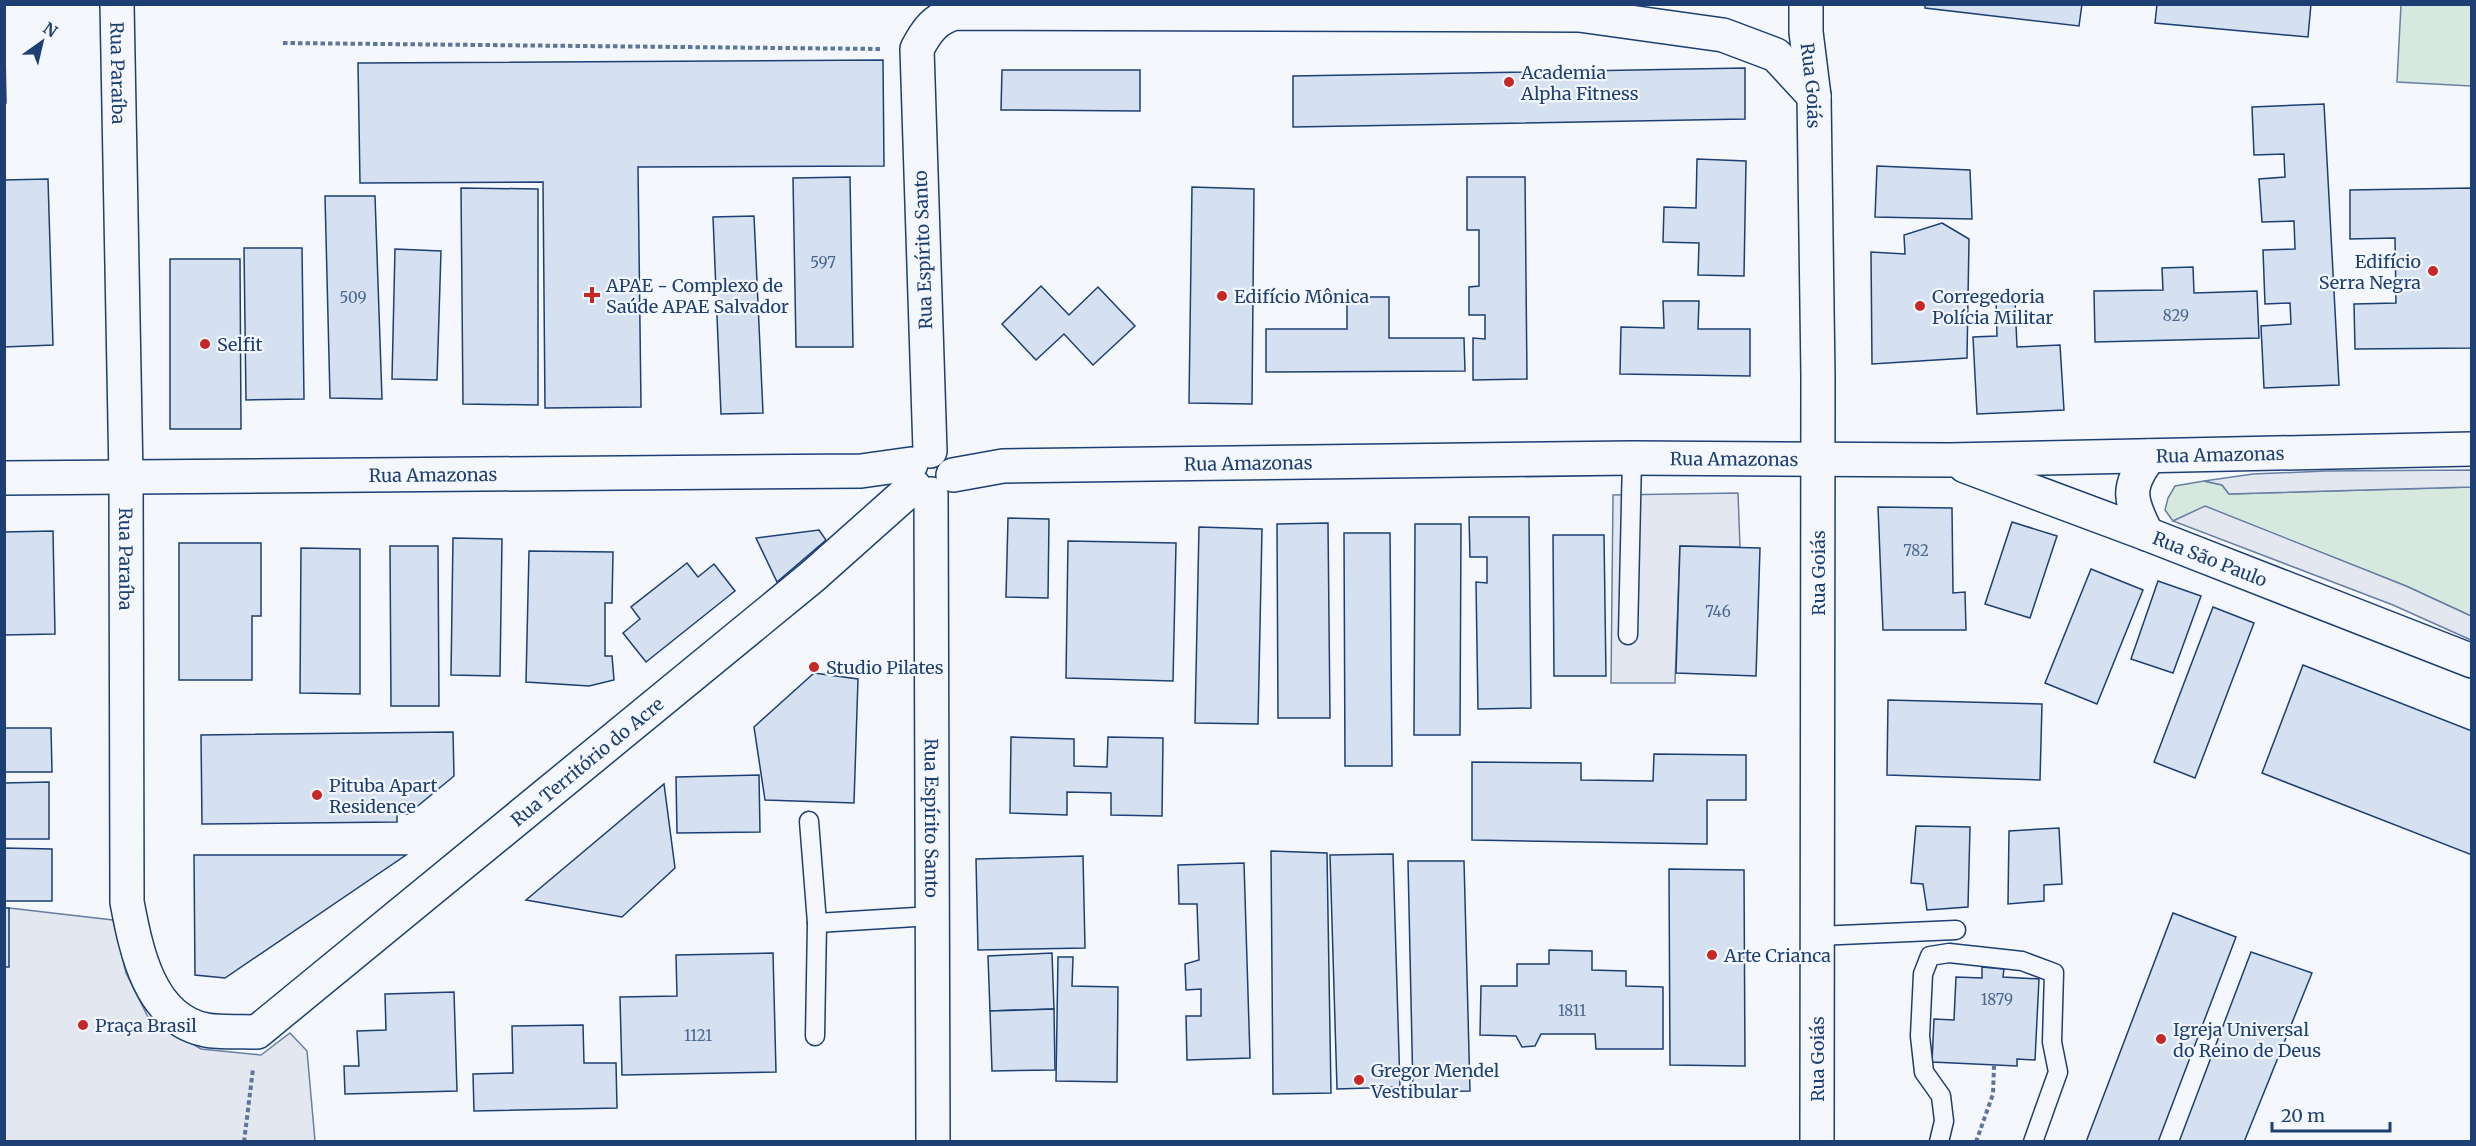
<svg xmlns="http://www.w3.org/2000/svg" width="2476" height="1146" viewBox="0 0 2476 1146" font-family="Merriweather,serif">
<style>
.green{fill:#d7e8df;stroke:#687fa3;stroke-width:1.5}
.parking{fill:#e3e8f0;stroke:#687fa3;stroke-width:1.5}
.building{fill:#d5e0f0;stroke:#1d3f73;stroke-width:1.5}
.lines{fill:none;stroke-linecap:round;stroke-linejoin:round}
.service-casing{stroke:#1d3f73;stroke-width:21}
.minor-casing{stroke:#1d3f73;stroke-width:36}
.tertiary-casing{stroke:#1d3f73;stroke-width:36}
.path{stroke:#5e769c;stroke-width:4;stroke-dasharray:4.5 3;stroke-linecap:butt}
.service{stroke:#f4f7fb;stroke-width:18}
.minor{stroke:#f4f7fb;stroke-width:33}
.tertiary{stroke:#f4f7fb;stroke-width:33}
.poi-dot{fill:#c62828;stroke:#f4f7fb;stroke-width:2}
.labels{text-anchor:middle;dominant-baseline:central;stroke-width:4.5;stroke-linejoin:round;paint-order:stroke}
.number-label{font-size:15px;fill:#4b6792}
.poi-label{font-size:18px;fill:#1d3f73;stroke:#f4f7fb;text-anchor:start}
.street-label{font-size:18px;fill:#1d3f73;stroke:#f4f7fb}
</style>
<rect width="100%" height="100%" fill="#f4f7fb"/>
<g class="green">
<path d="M2401 5H2471V86L2397 82Z"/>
<path d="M2204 481 2222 485 2229 494 2471 487V616L2406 586 2205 507 2173 521 2165 510 2168 498 2175 486Z"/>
</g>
<g class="parking">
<path d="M2472 470 2471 487 2229 494 2222 485 2204 481 2253 474 2326 471Z"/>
<path d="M1738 493 1740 547 1680 546 1675 683H1611L1613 495Z"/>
<path d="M2205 506 2406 586 2471 616V640L2393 605 2173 521Z"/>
<path d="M9 908 113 920 126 973 148 1017 201 1049 261 1055 290 1033 307 1051 315 1141H5L4 967Z"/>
</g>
<g class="building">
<path d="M4 4 6 103H4Z"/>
<path d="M1925 4H2082L2079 26 1925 8Z"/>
<path d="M2157 4H2311L2308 37 2155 23Z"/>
<path d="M883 60 884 166 638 167 641 407 545 408 543 182 360 183 358 63Z"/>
<path d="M1745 68V119L1293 127V76Z"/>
<path d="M1002 70H1140V111L1001 110Z"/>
<path d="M2324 104 2339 385 2264 388 2261 326 2291 324 2290 303 2265 304 2263 250 2295 249 2294 221 2262 222 2259 179 2285 177 2284 154 2254 155 2252 107Z"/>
<path d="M1697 159 1746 161 1744 276 1698 275 1699 243 1663 242 1664 207 1696 208Z"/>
<path d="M1877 166 1970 170 1972 219 1875 217Z"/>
<path d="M850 177 853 347H796L793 178Z"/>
<path d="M1467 177H1525L1527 379 1473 380V338L1485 339V315H1469V287L1479 286V230H1467Z"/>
<path d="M48 179 53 345 4 347V180Z"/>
<path d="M1192 187 1254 189 1252 404 1189 403Z"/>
<path d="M461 188 538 189V405L463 404Z"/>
<path d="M2472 188V348L2355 349 2354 304 2396 303 2395 238 2350 239V190Z"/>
<path d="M325 196H375L382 399 330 398Z"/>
<path d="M754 216 763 413 721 414 713 217Z"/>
<path d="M1942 223 1969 239 1967 358 1872 364 1871 252 1905 254 1904 235Z"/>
<path d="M244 248H302L304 399 246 400Z"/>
<path d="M395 249 441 251 437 380 392 379Z"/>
<path d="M170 259H240L241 429H170Z"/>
<path d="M2193 267 2194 293 2257 291 2259 338 2095 342 2094 291 2163 290 2162 268Z"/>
<path d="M1041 286 1069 315 1098 287 1135 326 1093 365 1064 334 1036 360 1002 324Z"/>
<path d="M1347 297H1389V338H1464L1465 371 1266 372V329H1347Z"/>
<path d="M1996 300H2015L2017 347 2060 345 2064 410 1977 414 1973 337 1997 336Z"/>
<path d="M1663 301H1699L1698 329H1750V376L1620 374 1621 327 1664 328Z"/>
<path d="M1878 507 1952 508 1953 593 1965 592 1966 630H1883Z"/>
<path d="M1469 517H1529L1531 708 1478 709 1476 582 1487 583V557H1470Z"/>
<path d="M1008 518 1049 519 1048 598 1006 597Z"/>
<path d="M2012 522 2057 536 2030 618 1985 604Z"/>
<path d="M1328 523 1330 718H1278L1277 524Z"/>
<path d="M1415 524H1461L1460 735H1414Z"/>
<path d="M1199 527 1262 529 1258 724 1195 723Z"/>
<path d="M819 530 826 540 777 582 756 538Z"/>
<path d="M53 531 55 634 4 635V532Z"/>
<path d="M1344 533H1390L1392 766H1345Z"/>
<path d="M1553 535H1604L1606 676H1554Z"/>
<path d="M453 538 502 539 500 676 451 675Z"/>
<path d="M1068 541 1176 543 1173 681 1066 678Z"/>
<path d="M179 543H261V616H252V680H179Z"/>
<path d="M390 546H438L439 706H391Z"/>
<path d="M1680 546 1760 548 1756 676 1676 673Z"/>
<path d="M301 548 360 549V694L300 693Z"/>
<path d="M529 551 613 552 612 603H605V656H612L614 680 589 686 526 682Z"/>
<path d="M687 563 698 577 714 564 735 591 646 662 623 633 640 619 631 607Z"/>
<path d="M2091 569 2143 590 2097 704 2045 683Z"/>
<path d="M2158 581 2201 596 2173 673 2131 659Z"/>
<path d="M2213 607 2254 623 2195 778 2154 762Z"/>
<path d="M2303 665 2472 731V855L2262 773Z"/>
<path d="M814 673 858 679 854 803 765 800 754 727Z"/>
<path d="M1888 700 2042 704 2040 780 1887 775Z"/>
<path d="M4 728H51L52 772H4Z"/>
<path d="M453 732 454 776 408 814H397V822L202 824 201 735Z"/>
<path d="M1011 737 1074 739V766L1107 767 1108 737 1163 738 1162 816 1111 815V793L1067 792V815L1010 813Z"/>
<path d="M1654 754 1746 755V800H1707V844L1472 840V762L1581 763V780L1653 781Z"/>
<path d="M759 775 760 832 677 833 676 777Z"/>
<path d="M49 782V839H4V783Z"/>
<path d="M664 784 675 868 622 917 526 900Z"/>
<path d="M1916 826 1970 827 1968 907 1927 910 1923 884 1911 883Z"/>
<path d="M2059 828 2062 884 2044 885V901L2008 904 2009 831Z"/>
<path d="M4 848 52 849V901H4Z"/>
<path d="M1271 851 1327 853 1331 1093 1273 1094Z"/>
<path d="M1393 854 1400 1087 1337 1089 1330 855Z"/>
<path d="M194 855H406L225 978 195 975Z"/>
<path d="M1083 856 1085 948 978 950 976 859Z"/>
<path d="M1408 861H1464L1470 1091 1413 1092Z"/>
<path d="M1244 863 1250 1058 1187 1060 1186 1016H1201V989L1186 990 1185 964 1199 960 1197 904H1179L1178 865Z"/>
<path d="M1669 869 1744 870 1745 1066 1670 1065Z"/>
<rect x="4" y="908" width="5" height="59"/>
<path d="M2173 913 2236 937 2158 1142H2086Z"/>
<path d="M1549 950 1592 951V970L1626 971V986L1663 987V1049H1596L1595 1034H1541L1535 1046 1522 1047 1516 1036 1480 1035 1481 986H1517V964H1549Z"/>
<path d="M2251 952 2312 973 2244 1142H2179Z"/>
<path d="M773 953 776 1072 622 1075 620 997 677 996 676 955Z"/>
<path d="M1052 953 1054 1009 990 1011 988 956Z"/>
<path d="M1058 957H1073L1072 986 1118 987 1117 1082 1056 1081Z"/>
<path d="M1982 967 2004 969 2003 977 2039 979 2035 1060 2017 1059V1066L1932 1062 1934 1019 1954 1020 1956 977 1982 978Z"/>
<path d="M454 992 457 1091 345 1094 344 1066H359L357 1031 386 1030 385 994Z"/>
<path d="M1054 1009 1055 1070 992 1071 990 1011Z"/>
<path d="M583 1025 584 1063H616L617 1108 474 1111 473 1074 513 1073 512 1026Z"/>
</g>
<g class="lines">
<g class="service-casing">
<g id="service">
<path d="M1628 635 1632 458"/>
<path d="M809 821 817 923 932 916"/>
<path d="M1817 936 1956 930"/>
<path d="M815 1036 817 923"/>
<path d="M1939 1142 1944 1121 1941 1096 1924 1072 1920 1036 1923 974 1930 956 1949 953 2022 961 2054 973 2052 1042 2058 1072 2033 1142"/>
</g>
</g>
<g class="minor-casing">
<g id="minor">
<path id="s1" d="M117 4 126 477 127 902C136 949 149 1019 206 1030 222 1033 241 1031 257 1032L813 576 914 486"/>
</g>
</g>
<g class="tertiary-casing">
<g id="tertiary">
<path id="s2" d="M1806 4V32L1814 96 1818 377 1817 1142"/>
<path d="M930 451 917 49C927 30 935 19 955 13L1579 15 1723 35 1776 55 1814 96"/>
<path id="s3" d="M1965 466 2147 534 2472 661"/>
<path id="s4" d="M953 475 1003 466 1632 458 1949 460 2472 449"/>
<path id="s5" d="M4 478 861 471 911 464"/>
<path id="s6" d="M931 494 933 1142"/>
<path d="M2147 534C2130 501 2125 487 2150 456"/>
</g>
</g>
<g class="path">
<path d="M283 43 881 49"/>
<path d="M244 1142 253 1069"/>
<path d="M1976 1142 1993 1094 1994 1066"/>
</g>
<use href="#service" class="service"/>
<use href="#minor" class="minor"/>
<use href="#tertiary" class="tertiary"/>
</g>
<g class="poi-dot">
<circle cx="1509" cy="82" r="6"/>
<circle cx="2433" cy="271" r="6"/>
<path d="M589 286h6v6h6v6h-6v6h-6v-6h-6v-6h6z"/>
<circle cx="1222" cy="296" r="6"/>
<circle cx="1920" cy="306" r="6"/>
<circle cx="205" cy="344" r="6"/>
<circle cx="814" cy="667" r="6"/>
<circle cx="317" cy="795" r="6"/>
<circle cx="1712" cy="955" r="6"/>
<circle cx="83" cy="1025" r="6"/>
<circle cx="2161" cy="1039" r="6"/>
<circle cx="1359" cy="1080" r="6"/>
</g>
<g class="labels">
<g class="number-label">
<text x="823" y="262">597</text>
<text x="353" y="297">509</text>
<text x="2176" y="315">829</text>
<text x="1916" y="550">782</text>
<text x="1718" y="611">746</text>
<text x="1997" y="999">1879</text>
<text x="1572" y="1010">1811</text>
<text x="698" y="1035">1121</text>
</g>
<g class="poi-label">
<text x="1521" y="72">Academia<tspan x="1521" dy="21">Alpha Fitness</tspan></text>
<text x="2421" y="261" text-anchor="end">Edifício<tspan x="2421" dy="21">Serra Negra</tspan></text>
<text x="606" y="285">APAE - Complexo de<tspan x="606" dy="21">Saúde APAE Salvador</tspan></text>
<text x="1234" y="296">Edifício Mônica</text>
<text x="1932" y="296">Corregedoria<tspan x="1932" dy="21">Polícia Militar</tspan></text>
<text x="217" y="344">Selfit</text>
<text x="826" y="667">Studio Pilates</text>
<text x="329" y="785">Pituba Apart<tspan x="329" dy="21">Residence</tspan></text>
<text x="1724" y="955">Arte Crianca</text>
<text x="95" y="1025">Praça Brasil</text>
<text x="2173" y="1029">Igreja Universal<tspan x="2173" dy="21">do Reino de Deus</tspan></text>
<text x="1371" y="1070">Gregor Mendel<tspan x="1371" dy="21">Vestibular</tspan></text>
</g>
<g class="street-label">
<text stroke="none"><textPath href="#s1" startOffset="69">Rua Paraíba</textPath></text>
<text stroke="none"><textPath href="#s2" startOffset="82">Rua Goiás</textPath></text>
<text transform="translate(923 250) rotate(-92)">Rua Espírito Santo</text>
<text stroke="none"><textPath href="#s4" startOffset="1268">Rua Amazonas</textPath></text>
<text stroke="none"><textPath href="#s4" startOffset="782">Rua Amazonas</textPath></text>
<text stroke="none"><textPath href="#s4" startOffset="296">Rua Amazonas</textPath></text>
<text stroke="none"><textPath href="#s5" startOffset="429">Rua Amazonas</textPath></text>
<text stroke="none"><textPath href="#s1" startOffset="555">Rua Paraíba</textPath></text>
<text stroke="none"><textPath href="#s3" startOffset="262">Rua São Paulo</textPath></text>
<text transform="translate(1818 573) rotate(-90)">Rua Goiás</text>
<text stroke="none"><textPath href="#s1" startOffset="1536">Rua Território do Acre</textPath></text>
<text stroke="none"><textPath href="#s6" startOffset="324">Rua Espírito Santo</textPath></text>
<text transform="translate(1817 1059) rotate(-90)">Rua Goiás</text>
</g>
</g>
<rect width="2476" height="1146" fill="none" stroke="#1d3f73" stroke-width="12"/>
<g transform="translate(42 42) rotate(34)" stroke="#f4f7fb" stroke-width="4.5" paint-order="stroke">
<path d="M0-4.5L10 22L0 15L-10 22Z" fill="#1d3f73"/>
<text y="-9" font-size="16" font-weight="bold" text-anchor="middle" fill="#1d3f73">N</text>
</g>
<path d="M2272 1122v9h118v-9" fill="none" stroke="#1d3f73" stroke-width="3"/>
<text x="2281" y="1122" font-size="18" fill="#1d3f73" stroke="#f4f7fb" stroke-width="4.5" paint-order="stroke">20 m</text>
</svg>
